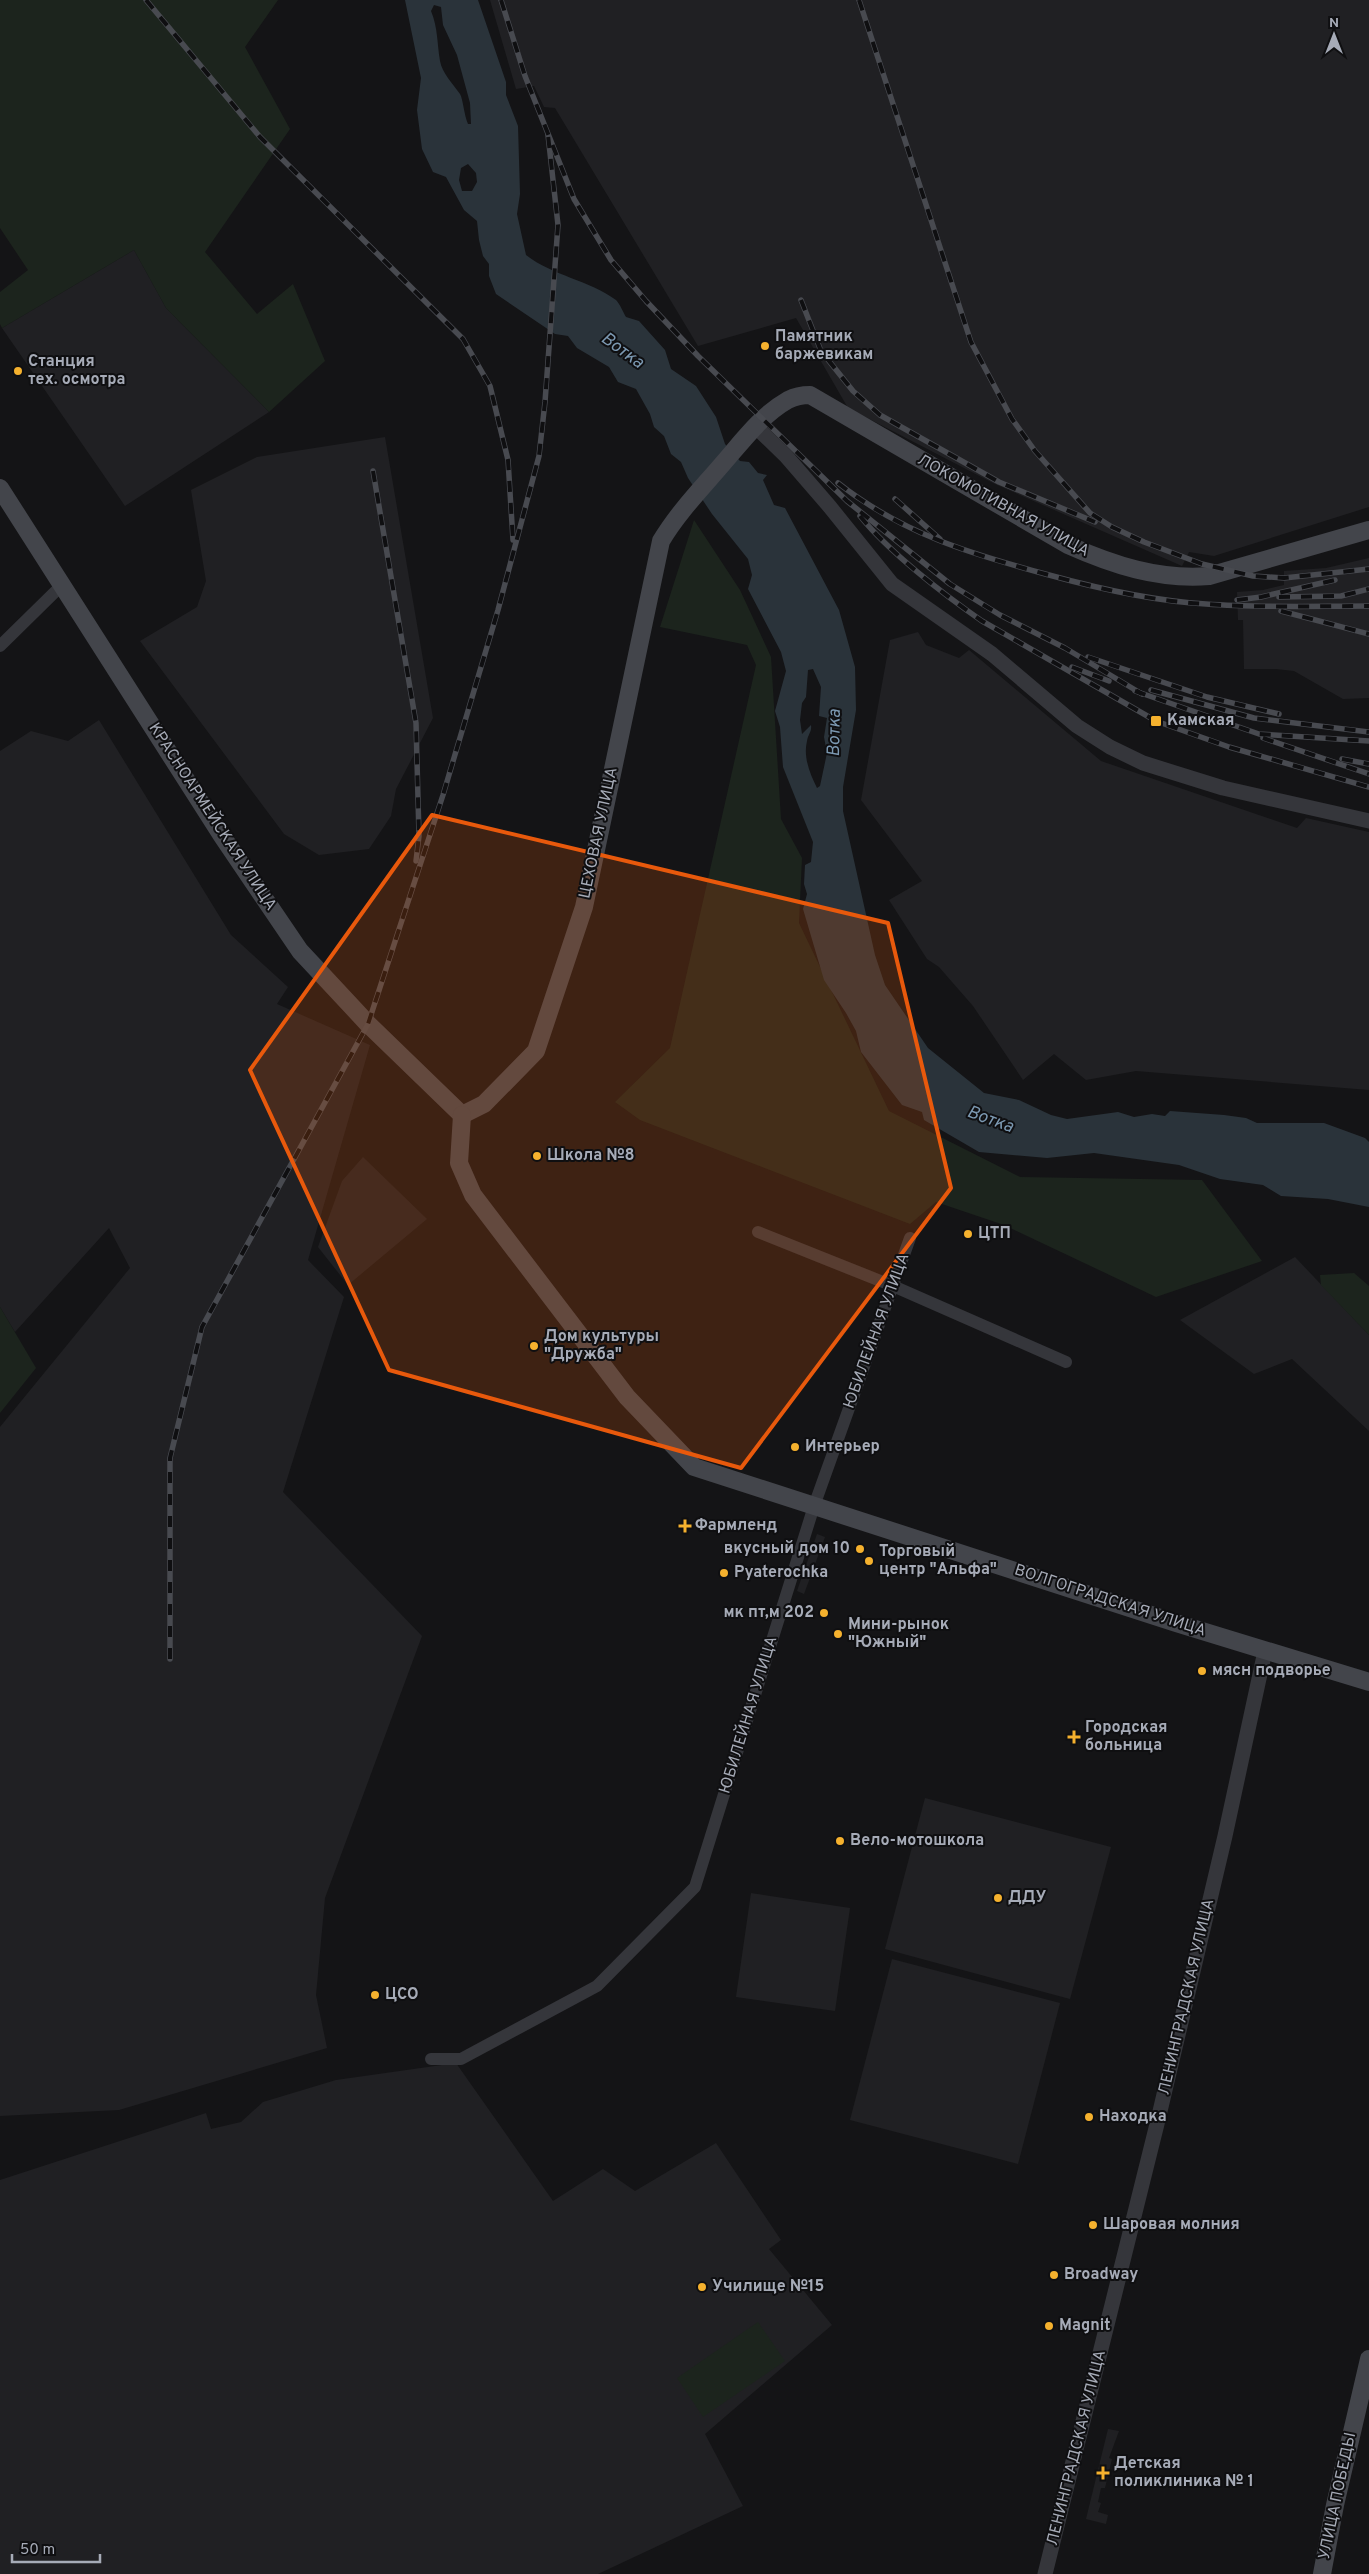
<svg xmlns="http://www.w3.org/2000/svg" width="1369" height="2574" viewBox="0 0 1369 2574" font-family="Overpass,sans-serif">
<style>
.built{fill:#202023}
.green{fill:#1c241d}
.water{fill:#2a333a;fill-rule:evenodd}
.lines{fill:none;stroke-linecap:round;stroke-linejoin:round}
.minor{stroke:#35363b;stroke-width:12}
.tertiary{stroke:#35363b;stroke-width:15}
.secondary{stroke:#43454b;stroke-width:18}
.rail-casing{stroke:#484a50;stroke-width:5.5}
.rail{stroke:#0f0f11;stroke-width:4;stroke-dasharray:11;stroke-linecap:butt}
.marked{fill:#e8590c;fill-opacity:0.2;stroke:#e8590c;stroke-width:4;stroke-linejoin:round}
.poi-dot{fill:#f5b12e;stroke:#0f0f11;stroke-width:2}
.labels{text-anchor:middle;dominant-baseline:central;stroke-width:4;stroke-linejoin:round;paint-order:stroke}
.poi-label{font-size:16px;font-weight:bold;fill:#a6abb7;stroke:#0f0f11;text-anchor:start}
.street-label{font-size:16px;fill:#a6abb7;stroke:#0f0f11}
.water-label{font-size:18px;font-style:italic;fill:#7c99b2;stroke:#0f0f11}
</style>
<rect width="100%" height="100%" fill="#141416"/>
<g class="built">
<path d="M490 0H1369V507L1214 556 1189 552 1182 566 995 484 848 408 796 318 698 346 555 108 544 107 534 86 516 89Z"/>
<path d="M134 250 166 308 269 412 125 506 2 328Z"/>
<path d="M385 437 433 718 396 789 391 816 369 849 319 855 284 834 140 641 197 607 206 581 191 490 257 457Z"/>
<path d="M1369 558V698L1343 699 1294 671 1276 669H1244L1243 620H1238L1237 592 1263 590 1284 585V571L1326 568Z"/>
<path d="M918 632 926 645 959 658 969 650 1101 761 1297 828 1306 818 1369 832V1090L1136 1071 1086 1080 1054 1054 1023 1080 973 1006 939 967 927 959 889 900 922 881 861 800 890 640Z"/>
<path d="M99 720 231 935 288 987 277 1004 370 1045 308 1260 344 1297 283 1492 422 1636 325 1898 316 1995 327 2048 119 2110 0 2116V1427L130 1268 109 1228 15 1332 0 1307V751L31 731 68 741Z"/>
<path d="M363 1157 427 1219 348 1285 318 1247 342 1181Z"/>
<path d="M1295 1257 1369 1335V1431L1292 1359 1254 1374 1180 1320Z"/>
<path d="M817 1534 825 1537 804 1594 797 1591Z"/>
<path d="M925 1798 1111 1847 1070 1999 885 1949Z"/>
<path d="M751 1893 850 1908 835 2011 736 1997Z"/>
<path d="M892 1959 1060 2003 1018 2164 850 2120Z"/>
<path d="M456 2063 553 2201 603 2169 635 2191 716 2143 781 2240 769 2249 832 2325 705 2434 743 2506 598 2574H0V2180L206 2113 211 2129 241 2122 263 2102 336 2080Z"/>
<path d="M1108 2429 1119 2431 1109 2458 1112 2459 1105 2488H1101L1098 2502 1101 2503 1098 2512 1108 2515 1106 2524 1086 2519Z"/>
</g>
<g class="green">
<path d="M0 0H278L245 47 290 129 205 252 257 314 293 284 325 361 269 412 166 308 134 250 2 328 0 324V292L28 270 0 228Z"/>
<path d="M694 520 740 590 771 657 781 819 802 858 799 923 889 1111 1020 1177 1202 1180 1262 1261 1156 1297 1004 1225 936 1202 910 1224 640 1120 615 1102 670 1048 756 665 747 645 660 627Z"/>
<path d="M1354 1273 1369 1286V1335L1321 1285 1320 1275Z"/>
<path d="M0 1307 36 1368 0 1413Z"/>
<path d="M758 2322 785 2361 703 2417 677 2378Z"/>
</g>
<path class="water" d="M405 0H478L506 82V95L518 126 520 194 517 214 526 255C553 276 589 280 616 300 620 304 623 312 626 317L639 321 665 350 671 369 696 386 716 417 725 444 740 461 749 462 758 473 767 475 763 480 774 505 785 508 839 610 855 667 856 710 843 787V811L875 955 885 985 928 1048 984 1093 1019 1100 1051 1115 1067 1119 1118 1112 1134 1117 1152 1114 1165 1116 1170 1111 1224 1115 1246 1118 1257 1123H1324L1365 1138 1369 1142V1207L1328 1199 1281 1196 1263 1185 1220 1179 1179 1165 1094 1153 1047 1158 979 1152 924 1120 922 1112 902 1105 861 1052 856 1031 846 1013 824 980 803 909 807 894 804 884 805 865 811 862 813 842 783 767 780 727 775 711 786 671 781 652 748 589 752 575 748 559 712 514 688 478 681 462 671 454 664 436 654 427 650 414 636 389 618 382 609 367 577 348 568 336 555 334 496 294 489 276V264L483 256 479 240 477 221 464 210 446 177 433 172 422 149 417 110 421 78ZM434 5 441 7 443 25 457 55 470 103 471 124H468C464 115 463 99 460 94 453 84 442 73 440 61 437 43 438 28 431 11ZM468 164 476 173 477 182 472 191H462L459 180 461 168ZM813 669 821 687 819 716 827 718 824 737 827 753 820 786 817 788C810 774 803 757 807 741 808 734 812 732 811 725L802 734 800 720 802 703 806 697 808 670Z"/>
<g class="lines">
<g class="minor">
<path d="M0 646 62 585"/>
<path d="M758 1232 893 1286 1066 1362"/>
<path d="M431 2059H461L597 1986 695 1887 814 1506 910 1238"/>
</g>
<g class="tertiary">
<path d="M756 427 786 456 830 507 892 584 992 654 1077 726 1110 747 1143 763 1223 788 1369 821"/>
<path d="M1045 2574 1157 2124 1225 1836 1265 1651"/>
</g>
<g class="secondary">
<path d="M0 488 222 836 300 951 368 1024 462 1115"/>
<path d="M462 1115 484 1104 536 1051 584 907 661 541C679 511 703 487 725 461 744 439 763 414 788 400 796 396 802 395 810 395L1068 545C1113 565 1158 580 1209 576L1369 530"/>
<path d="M462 1115 459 1163 473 1195 627 1397 694 1467 1176 1623 1369 1682"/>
<path d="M1322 2574 1335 2505 1369 2359"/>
</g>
<g class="rail-casing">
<g id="rail">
<path d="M146 0 260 137 463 339 490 386 508 460 513 540"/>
<path d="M501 0 525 76 574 199 611 260 646 301 698 356 847 501 950 584 1000 615 1065 648 1142 694"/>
<path d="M859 0 971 342 1012 419 1035 451 1090 513 1112 527 1144 542 1202 564 1253 576 1284 578 1369 569"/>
<path d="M801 300 821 351 853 391 880 415 999 482 1095 522"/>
<path d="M373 471 416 723 419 836 416 861"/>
<path d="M838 483C903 534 971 554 1049 575 1100 589 1153 601 1206 604 1260 608 1315 606 1369 606"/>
<path d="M895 499 940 539"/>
<path d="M860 516C889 552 943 594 982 621L1156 721 1229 747 1369 787"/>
<path d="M1279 597 1341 596 1369 589"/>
<path d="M1237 600 1261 597 1335 580"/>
<path d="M1281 611 1369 634"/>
<path d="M1088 657 1207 697 1279 714"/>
<path d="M1072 667 1109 681"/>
<path d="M1151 690 1254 718 1369 732"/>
<path d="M1135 691 1259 734 1369 741"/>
<path d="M1263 738 1369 774"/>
<path d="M1342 759 1369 764"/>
<path d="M170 1659V1458L202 1327 368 1024 443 795 498 610 539 456 545 402 558 225 548 135"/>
</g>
</g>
<use href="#rail" class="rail"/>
</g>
<path class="marked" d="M432 815 888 923 951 1188 741 1468 389 1370 250 1070Z"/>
<g class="poi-dot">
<circle cx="765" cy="346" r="5"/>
<circle cx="18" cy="371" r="5"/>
<rect x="1150" y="715" width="12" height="12" rx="2.5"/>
<circle cx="537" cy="1156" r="5"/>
<circle cx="968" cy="1234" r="5"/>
<circle cx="534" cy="1346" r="5"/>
<circle cx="795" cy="1447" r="5"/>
<path d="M682.5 1518.5h5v5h5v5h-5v5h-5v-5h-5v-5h5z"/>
<circle cx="860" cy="1549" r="5"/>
<circle cx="869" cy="1561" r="5"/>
<circle cx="724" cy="1573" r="5"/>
<circle cx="824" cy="1613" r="5"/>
<circle cx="838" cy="1634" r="5"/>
<circle cx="1202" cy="1671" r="5"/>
<path d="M1071.5 1729.5h5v5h5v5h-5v5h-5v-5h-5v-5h5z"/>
<circle cx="840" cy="1841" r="5"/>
<circle cx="998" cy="1898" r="5"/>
<circle cx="375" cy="1995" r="5"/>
<circle cx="1089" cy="2117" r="5"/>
<circle cx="1093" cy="2225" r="5"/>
<circle cx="1054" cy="2275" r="5"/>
<circle cx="702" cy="2287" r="5"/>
<circle cx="1049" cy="2326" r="5"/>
<path d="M1100.5 2465.5h5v5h5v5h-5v5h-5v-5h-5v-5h5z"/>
</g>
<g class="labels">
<g class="poi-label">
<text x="775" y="337">Памятник<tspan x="775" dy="18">баржевикам</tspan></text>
<text x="28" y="362">Станция<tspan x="28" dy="18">тех. осмотра</tspan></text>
<text x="1167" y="721">Камская</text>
<text x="547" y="1156">Школа №8</text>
<text x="978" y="1234">ЦТП</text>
<text x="544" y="1337">Дом культуры<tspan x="544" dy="18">"Дружба"</tspan></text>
<text x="805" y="1447">Интерьер</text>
<text x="695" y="1526">Фармленд</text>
<text x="850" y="1549" text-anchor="end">вкусный дом 10</text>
<text x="879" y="1552">Торговый<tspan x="879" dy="18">центр "Альфа"</tspan></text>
<text x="734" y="1573">Pyaterochka</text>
<text x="814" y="1613" text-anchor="end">мк пт,м 202</text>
<text x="848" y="1625">Мини-рынок<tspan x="848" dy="18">"Южный"</tspan></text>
<text x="1212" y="1671">мясн подворье</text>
<text x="1085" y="1728">Городская<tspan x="1085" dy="18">больница</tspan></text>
<text x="850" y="1841">Вело-мотошкола</text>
<text x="1008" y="1898">ДДУ</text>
<text x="385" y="1995">ЦСО</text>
<text x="1099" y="2117">Находка</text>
<text x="1103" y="2225">Шаровая молния</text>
<text x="1064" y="2275">Broadway</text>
<text x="712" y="2287">Училище №15</text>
<text x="1059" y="2326">Magnit</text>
<text x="1114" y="2464">Детская<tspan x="1114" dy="18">поликлиника № 1</tspan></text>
</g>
<g class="street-label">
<text transform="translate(1003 506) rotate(29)">ЛОКОМОТИВНАЯ УЛИЦА</text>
<text transform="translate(212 817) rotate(57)">КРАСНОАРМЕЙСКАЯ УЛИЦА</text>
<text transform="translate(599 833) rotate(-78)">ЦЕХОВАЯ УЛИЦА</text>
<text transform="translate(877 1331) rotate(-70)">ЮБИЛЕЙНАЯ УЛИЦА</text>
<text transform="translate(1110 1601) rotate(18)">ВОЛГОГРАДСКАЯ УЛИЦА</text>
<text transform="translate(749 1715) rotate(-73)">ЮБИЛЕЙНАЯ УЛИЦА</text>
<text transform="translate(1187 1997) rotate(-77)">ЛЕНИНГРАДСКАЯ УЛИЦА</text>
<text transform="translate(1077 2448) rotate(-76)">ЛЕНИНГРАДСКАЯ УЛИЦА</text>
<text transform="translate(1338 2496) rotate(-78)">УЛИЦА ПОБЕДЫ</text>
</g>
<g class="water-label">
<text transform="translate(622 351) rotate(36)">Вотка</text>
<text transform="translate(835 733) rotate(-89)">Вотка</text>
<text transform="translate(990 1120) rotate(20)">Вотка</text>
</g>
</g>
<g transform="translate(1334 35)" stroke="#0f0f11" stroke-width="4" paint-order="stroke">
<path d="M0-4L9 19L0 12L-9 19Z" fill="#a6abb7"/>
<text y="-8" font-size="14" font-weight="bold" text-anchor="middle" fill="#a6abb7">N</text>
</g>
<path d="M12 2554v8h88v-8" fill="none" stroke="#a6abb7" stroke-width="2.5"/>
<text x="20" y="2554" font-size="15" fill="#a6abb7" stroke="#0f0f11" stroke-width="4" paint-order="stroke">50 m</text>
</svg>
